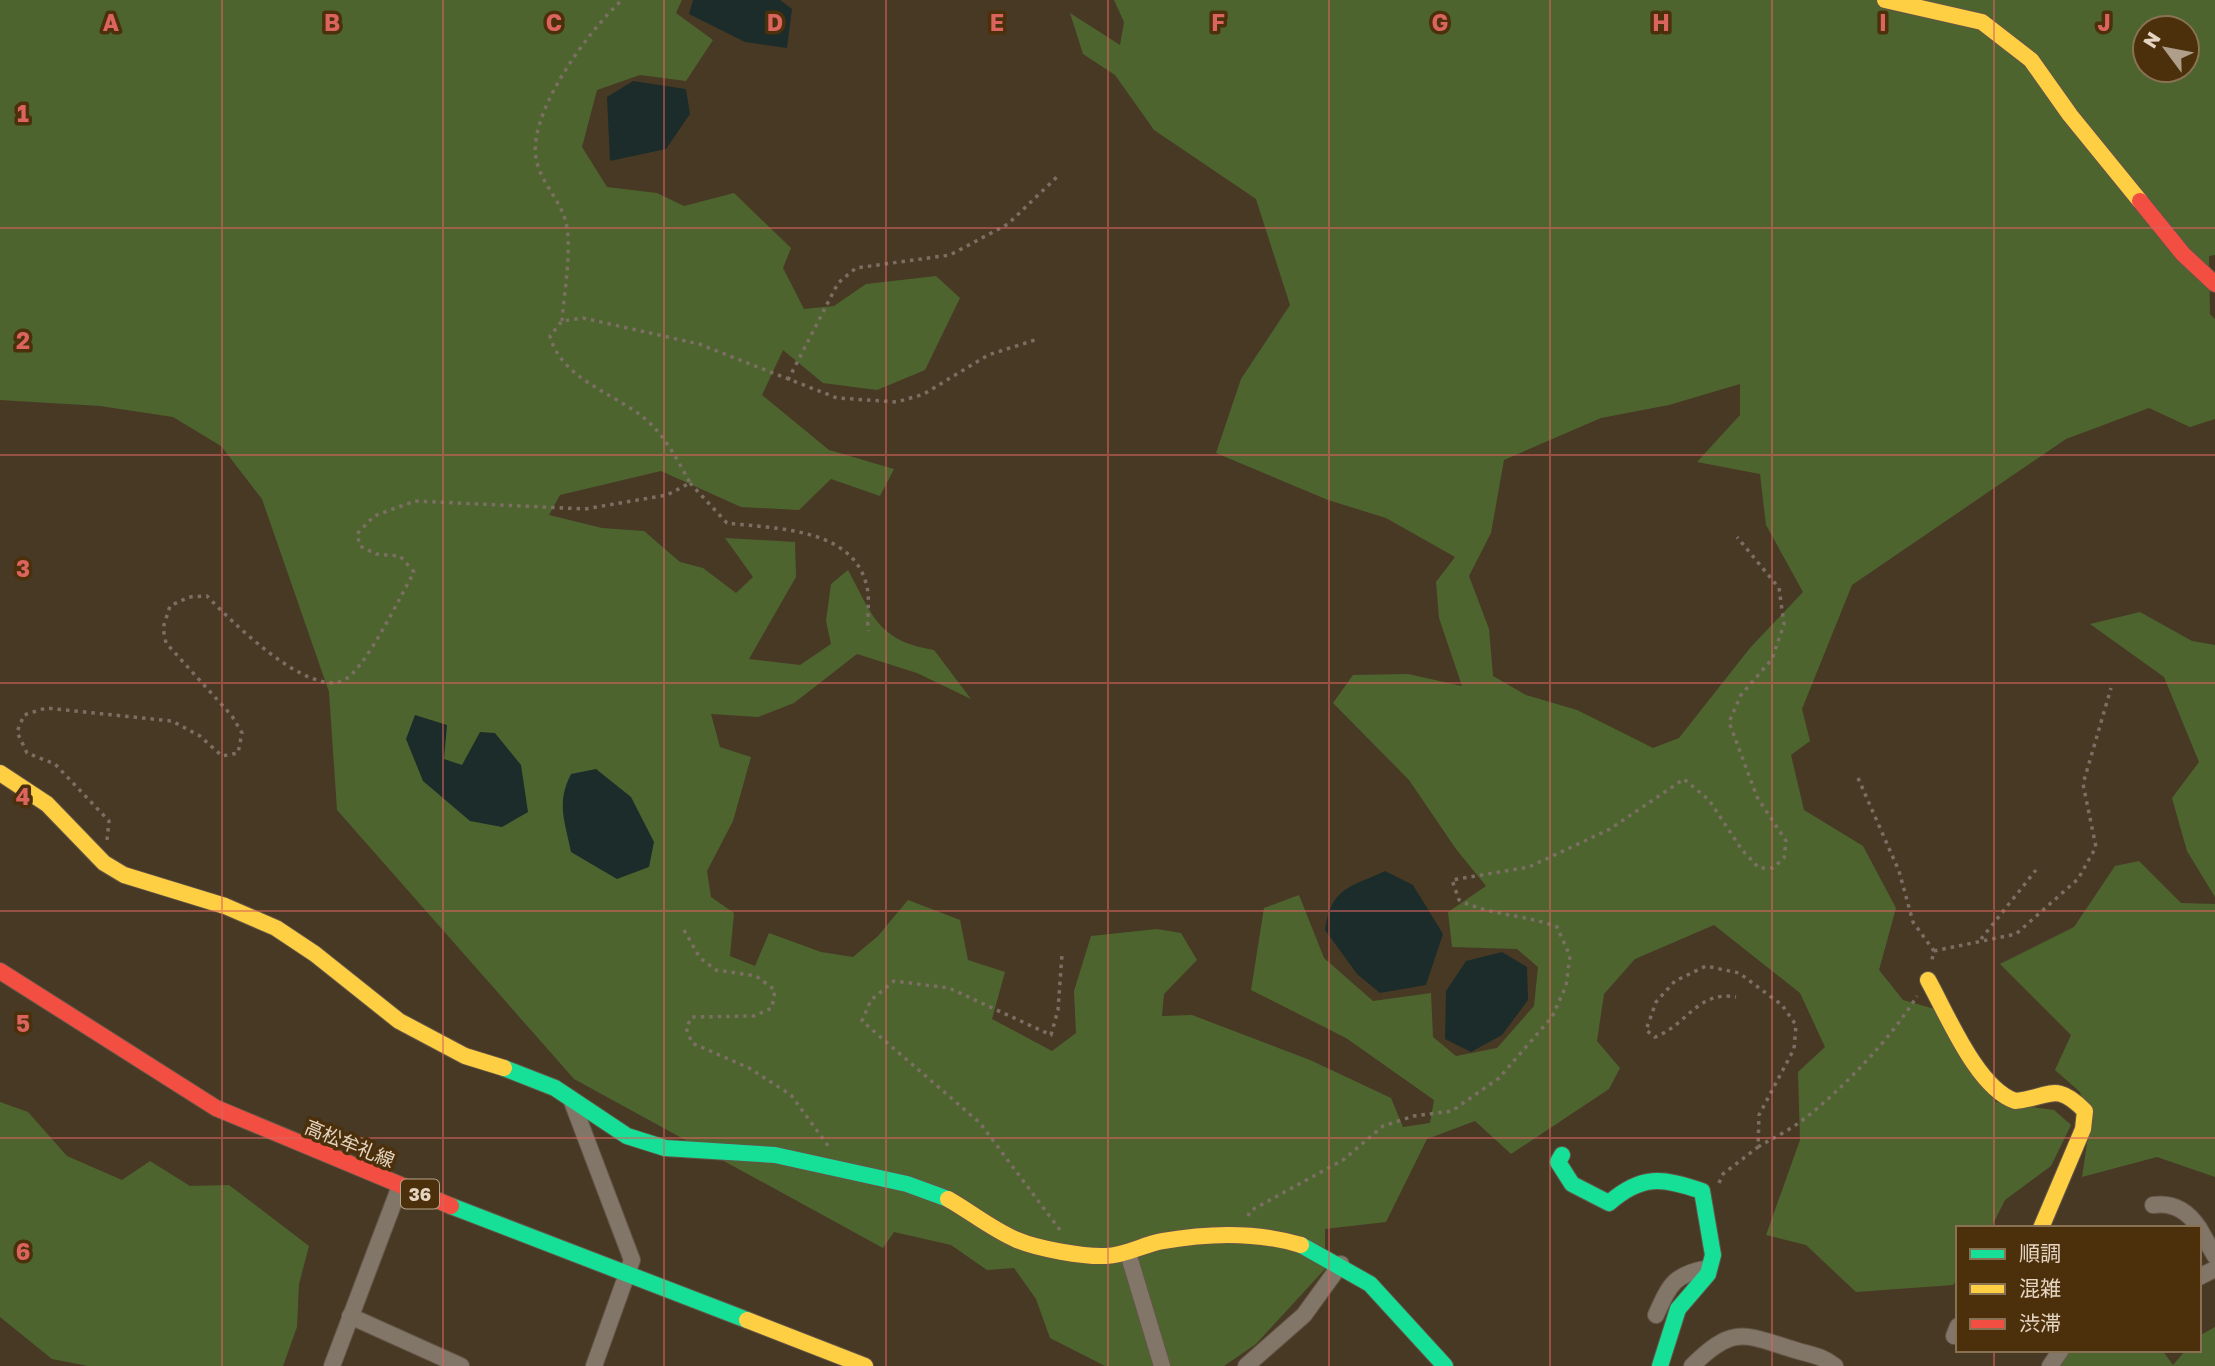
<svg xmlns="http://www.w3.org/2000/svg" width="2215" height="1366" viewBox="0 0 2215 1366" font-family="'Golos Text','Noto Sans JP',sans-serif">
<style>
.green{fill:#4e642f;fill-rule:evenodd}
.water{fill:#1c2c2a}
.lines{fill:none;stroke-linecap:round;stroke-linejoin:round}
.street-casing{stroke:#645646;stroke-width:18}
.fast-casing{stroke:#645646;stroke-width:18}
.slow-casing{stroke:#645646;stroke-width:18}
.jam-casing{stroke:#645646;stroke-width:18}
.path{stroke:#7a6f62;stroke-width:3.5;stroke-dasharray:3.5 5;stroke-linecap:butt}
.street{stroke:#827669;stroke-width:16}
.fast{stroke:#16e098;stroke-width:16}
.slow{stroke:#ffcf43;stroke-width:16}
.jam{stroke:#f24e42;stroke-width:16}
.grid{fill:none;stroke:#db645e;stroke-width:2;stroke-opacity:0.55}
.labels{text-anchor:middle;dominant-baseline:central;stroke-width:7;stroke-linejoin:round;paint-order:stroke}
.shield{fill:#4b300b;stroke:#b7a38a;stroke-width:2}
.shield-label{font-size:18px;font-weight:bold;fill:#e5d4c1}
.street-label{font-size:19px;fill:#e5d4c1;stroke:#4b300b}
.grid-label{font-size:23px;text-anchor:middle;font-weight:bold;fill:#db645e;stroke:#4b300b;stroke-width:7;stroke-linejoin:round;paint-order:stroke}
</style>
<rect width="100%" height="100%" fill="#483925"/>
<g class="green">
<path d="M0 0H682L676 13 713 40 686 81 640 75 597 90 582 147 607 187 657 193 684 206 734 193 791 248 783 268 804 309 834 306 866 284 936 276 960 298 925 370 877 390 823 383 783 350 762 395 829 450 894 469 880 496 831 479 799 510 741 507 661 471 560 495 549 515 602 528 644 531 680 562 703 568 736 593 753 577 725 538 795 542 796 577 749 659 800 665 831 644 826 621 831 584 848 570C873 616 878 641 934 650L971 699 917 673 857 654 794 703 758 717 711 714 720 747 751 757 733 821 707 871 711 897 734 913 730 956 755 966 769 933 821 952 853 957 878 936 908 900 960 920 968 960 1005 972 992 1019 1052 1051 1076 1033 1074 991 1091 936 1157 929 1181 933 1197 960 1164 994 1162 1016 1192 1015 1310 1060 1391 1098 1403 1127 1430 1123 1434 1100 1346 1038 1251 990 1264 908 1299 895 1324 958 1373 1001 1431 993 1433 1037 1456 1056 1497 1048 1534 1006 1538 967 1517 949 1452 947 1448 912 1486 886 1456 849 1409 780 1333 703 1353 675 1408 674 1462 686 1439 618 1436 582 1455 557 1386 518 1328 500 1216 453 1241 379 1290 305 1256 199 1154 130 1115 75 1083 54 1070 13 1120 45 1124 22 1114 0H2215V255L2209 256 2210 314 2215 319V419L2190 427 2149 408 2066 439 1852 585 1802 709 1810 741 1791 755 1804 810 1863 846 1896 908 1879 970 1903 1000 1935 1009 1996 1102 2054 1110 2071 1125 2051 1166 2005 1200 1991 1228H1958V1279L1953 1285 1856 1292 1806 1245 1766 1235 1800 1140 1798 1072 1825 1047 1800 993 1714 925 1635 959 1604 994 1597 1041 1620 1068 1609 1089 1511 1154 1475 1121 1427 1139 1386 1222 1325 1229V1269L1256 1344 1224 1366H1105L1050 1338 1036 1299 1014 1268 987 1270 951 1245 894 1232 883 1248 574 1079 337 810 329 692 262 499 221 446 173 417 100 406 0 400ZM2145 28H2187V70H2145ZM1740 384V415L1697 462 1760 474 1766 525 1803 592 1750 648 1679 738 1653 748 1577 710 1526 695 1493 676 1489 629 1469 576 1491 533 1504 460 1601 418 1669 405Z"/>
<path d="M2140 612 2192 641 2215 645V897L2187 851 2172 798 2199 762 2164 677 2090 624Z"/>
<path d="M2139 861 2181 903 2215 904V1177L2157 1157 2082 1177 2090 1123 2080 1092 2055 1070 2071 1035 2000 964 2074 927 2115 866Z"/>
<path d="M0 1102 28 1112 67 1156 122 1180 150 1161 190 1186 229 1185 309 1246 299 1284 297 1327 283 1366H88L52 1359 0 1317Z"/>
<path d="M2215 1327V1366H2051L2070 1350H2162L2173 1365 2186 1350H2199V1336Z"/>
</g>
<g class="water">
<path d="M693 0H780L792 9 787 48 745 42 689 14Z"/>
<path d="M633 81 686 89 690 114 666 149 610 161 607 97Z"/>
<path d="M415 715 447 725 444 759 462 765 480 732 495 733 521 765 528 812 502 827 470 821 423 781 406 739Z"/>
<path d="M596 769 631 797 654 842 649 867 617 879 571 852C565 821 556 803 571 774Z"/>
<path d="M1385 871 1413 885 1443 934 1426 985 1380 993 1357 974 1325 930C1331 887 1349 888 1385 871Z"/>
<path d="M1502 952 1527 967 1528 1000 1502 1035 1471 1052 1445 1039 1446 991 1466 961Z"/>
</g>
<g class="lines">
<g class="street-casing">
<g id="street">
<path d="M571 1099 632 1260 594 1366"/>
<path d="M2153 1205C2173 1202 2188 1211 2199 1228"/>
<path d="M2199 1228 2215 1256"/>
<path d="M1128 1253 1162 1366"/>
<path d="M2199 1277 2215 1269"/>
<path d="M1656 1315C1670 1284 1674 1274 1709 1268"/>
<path d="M350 1316 461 1366"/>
<path d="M1954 1336 1958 1326"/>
<path d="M332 1366 400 1186"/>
<path d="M1246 1366 1304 1315 1341 1264"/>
<path d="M1692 1366C1734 1324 1745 1335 1795 1350 1811 1355 1821 1355 1835 1366"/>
<path d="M2050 1366 2061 1350"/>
</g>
</g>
<g class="fast-casing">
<g id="fast">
<path d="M504 1068 555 1088 627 1136 665 1148 775 1155 907 1184 948 1199"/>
<path d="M1562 1155 1558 1162 1572 1184 1609 1203C1642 1174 1662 1178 1702 1191L1713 1255 1708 1274 1678 1309 1660 1366"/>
<path d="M451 1206 747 1320"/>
<path d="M1301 1245 1370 1284 1445 1366"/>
</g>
</g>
<g class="slow-casing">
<g id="slow">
<path d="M1885 0 1982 22 2031 60 2070 115 2140 201"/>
<path d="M0 773 47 804 104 863 124 875 225 906 276 928 315 954 399 1021 465 1056 504 1068"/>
<path d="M1928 980C1947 1014 1977 1088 2015 1101 2050 1098 2055 1080 2085 1111L2083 1129 2041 1228"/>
<path d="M948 1199C971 1212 993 1230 1017 1240 1038 1249 1084 1257 1106 1256 1127 1255 1144 1244 1163 1241 1208 1233 1258 1232 1301 1245"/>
<path d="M747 1320 865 1366"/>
</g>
</g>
<g class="jam-casing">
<g id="jam">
<path d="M2140 201 2183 254 2215 284"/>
<path d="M0 971 216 1108 451 1206"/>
</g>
</g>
<g class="path">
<path d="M562 321C564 293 573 245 565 219 559 200 544 185 538 166 521 120 589 30 622 0"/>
<path d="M788 380 838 283 856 268 950 255 1008 224 1060 174"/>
<path d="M690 483 727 523C775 529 854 527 867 587 870 600 867 617 868 631"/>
<path d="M1858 778 1899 871 1913 922 1934 951 1931 964"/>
<path d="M107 840 109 821 55 764 27 753 17 732 24 715 46 708 172 721 200 736 222 756 238 753 242 733 232 716 166 643 163 628 170 606 189 597 207 596C230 620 308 698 344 680 365 670 401 595 414 572L400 556 376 554 360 546 357 534 374 516 415 501 585 509 667 495 690 483C677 459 664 434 643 417 611 392 561 378 550 336L562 321 583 318 699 344 837 398 897 402 924 394 988 355 1035 340"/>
<path d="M684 930 700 958 716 970 756 976 775 990 772 1008 754 1016 692 1017 686 1028 692 1043 749 1068 791 1095 829 1147"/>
<path d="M1981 939 2036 870"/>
<path d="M1934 951 2016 934 2078 879 2096 847 2083 784 2111 688"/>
<path d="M1758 1147C1773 1138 1790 1130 1804 1119 1842 1090 1893 1036 1917 996"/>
<path d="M1719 1183 1723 1174 1758 1147 1759 1115 1794 1049 1796 1025 1782 1005 1739 973 1706 966 1675 981 1656 1002 1646 1030 1655 1037C1686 1026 1698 990 1736 997"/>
<path d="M1248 1216 1250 1211 1343 1160 1383 1126 1414 1116 1452 1111 1499 1078 1552 1017 1566 986 1570 956 1557 927C1525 914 1490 916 1459 900L1452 880 1529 867 1610 829 1684 779 1709 800 1742 850 1759 868H1773L1784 858 1786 841 1757 797 1729 722 1741 695 1772 659 1784 624 1779 588 1737 537"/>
<path d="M1060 1230 980 1123 862 1021 871 1000 894 981 949 988 1051 1035 1058 1010 1062 954"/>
</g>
<use href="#street" class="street"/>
<use href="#fast" class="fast"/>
<use href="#slow" class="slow"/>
<use href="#jam" class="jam"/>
</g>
<path class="grid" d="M222 0V1366M443 0V1366M664 0V1366M886 0V1366M1108 0V1366M1329 0V1366M1550 0V1366M1772 0V1366M1994 0V1228M0 228H2215M0 455H2215M0 683H2215M0 911H2215M0 1138H2215M1994 1350V1366"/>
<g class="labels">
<rect class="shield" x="401" y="1179.5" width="38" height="29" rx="5"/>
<g class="shield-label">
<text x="420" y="1194">36</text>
</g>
<g class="street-label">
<text transform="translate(350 1143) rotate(22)">高松牟礼線</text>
</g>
</g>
<g class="grid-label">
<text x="111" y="31">A</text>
<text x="332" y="31">B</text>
<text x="554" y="31">C</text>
<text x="775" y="31">D</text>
<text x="997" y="31">E</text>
<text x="1218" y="31">F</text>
<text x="1440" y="31">G</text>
<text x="1661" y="31">H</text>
<text x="1883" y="31">I</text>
<text x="2104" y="31">J</text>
<text x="23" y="122">1</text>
<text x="23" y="349">2</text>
<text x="23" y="577">3</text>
<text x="23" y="805">4</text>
<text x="23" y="1032">5</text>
<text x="23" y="1260">6</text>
</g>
<rect x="1956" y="1226" width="245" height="126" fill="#4b300b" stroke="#897254" stroke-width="2"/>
<rect x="1970" y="1249" width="35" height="10" fill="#16e098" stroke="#897254" stroke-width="2"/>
<text x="2019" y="1261" font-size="21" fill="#e5d4c1">順調</text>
<rect x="1970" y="1284" width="35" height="10" fill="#ffcf43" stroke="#897254" stroke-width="2"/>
<text x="2019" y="1296" font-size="21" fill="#e5d4c1">混雑</text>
<rect x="1970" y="1319" width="35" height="10" fill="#f24e42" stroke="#897254" stroke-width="2"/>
<text x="2019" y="1331" font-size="21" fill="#e5d4c1">渋滞</text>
<g transform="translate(2166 49) rotate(302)"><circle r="33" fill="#4b300b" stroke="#897254" stroke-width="2"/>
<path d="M0-5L12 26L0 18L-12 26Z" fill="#ae9e8a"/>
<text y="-10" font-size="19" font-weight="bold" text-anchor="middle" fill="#e5d4c1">N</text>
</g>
</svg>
